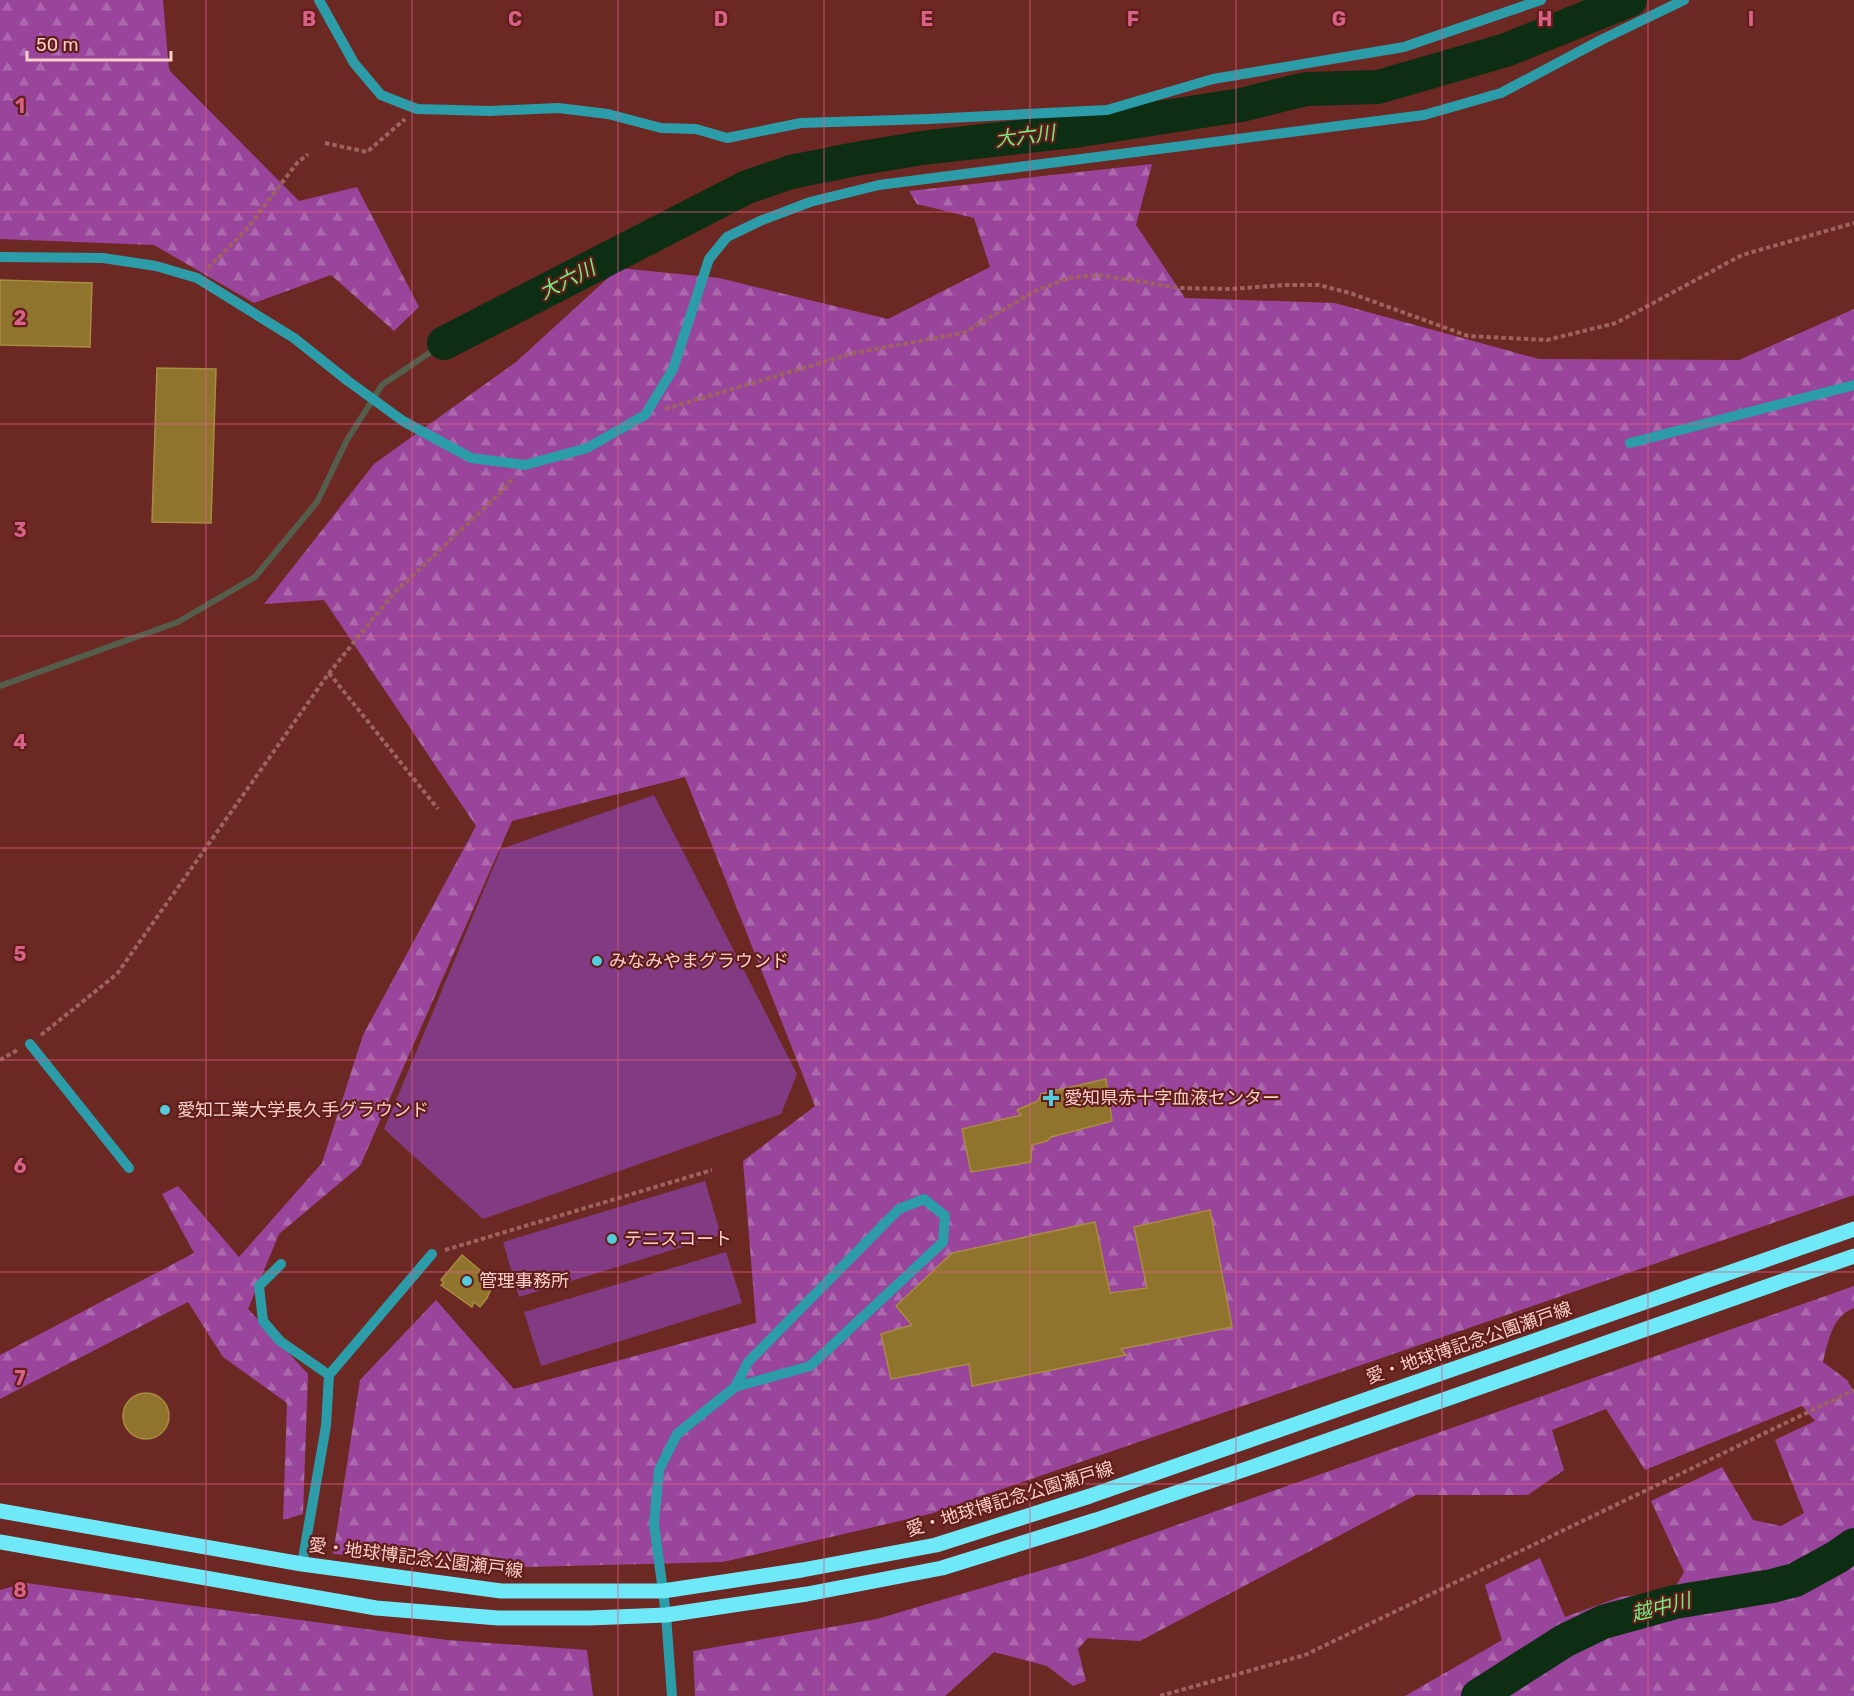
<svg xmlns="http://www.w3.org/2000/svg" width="1854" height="1696" viewBox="0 0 1854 1696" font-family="Rubik,'Noto Sans JP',sans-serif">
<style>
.forest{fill:url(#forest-firs)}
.pitch{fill:#823b83}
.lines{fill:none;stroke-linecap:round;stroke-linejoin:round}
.stream{stroke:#545e4a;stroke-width:6}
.river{stroke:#0d2e13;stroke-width:34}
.building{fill:#90742e;stroke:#a98b42;stroke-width:1.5}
.path{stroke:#9e635e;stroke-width:4;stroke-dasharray:4.5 3;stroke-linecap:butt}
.minor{stroke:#2c9ca9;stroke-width:10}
.major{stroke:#6fe8f8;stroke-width:15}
.grid{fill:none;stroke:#d86187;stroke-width:1.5;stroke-opacity:0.55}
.poi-dot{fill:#53cbda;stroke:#601d19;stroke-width:2}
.labels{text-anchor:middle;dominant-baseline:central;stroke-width:4.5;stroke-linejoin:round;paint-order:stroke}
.poi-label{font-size:18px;fill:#f9cec9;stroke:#601d19;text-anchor:start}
.street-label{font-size:18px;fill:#f9cec9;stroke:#601d19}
.water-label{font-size:20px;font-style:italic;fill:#6fef82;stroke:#601d19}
.grid-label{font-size:20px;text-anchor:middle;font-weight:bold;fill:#d86187;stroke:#601d19;stroke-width:4.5;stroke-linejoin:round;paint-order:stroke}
</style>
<defs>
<pattern id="forest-firs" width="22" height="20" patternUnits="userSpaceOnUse" patternTransform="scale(1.5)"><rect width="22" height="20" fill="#99459b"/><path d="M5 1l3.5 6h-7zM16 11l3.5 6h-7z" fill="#ad67ac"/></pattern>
</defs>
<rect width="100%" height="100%" fill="#6c2823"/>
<g class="forest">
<path d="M0 0H163L169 70 299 201 357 187 419 307 394 331 331 275 254 303 154 245 0 239Z"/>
<path d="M1152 164 1136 225 1185 298 1335 303 1539 359 1739 360 1854 309V1195L930 1514 723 1562 526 1567 333 1554 360 1380 436 1300 514 1389 756 1323 743 1161 815 1106 685 777 512 821 360 1166 279 1234 248 1309 308 1374 303 1514 283 1520 287 1403 223 1357 188 1302 0 1399V1355L194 1253 162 1194 178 1186 239 1257 322 1163 363 1035 476 826 324 600 264 604 374 464 516 362 619 268 719 278 888 319 990 267 974 218 917 204 909 191Z"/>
<path d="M1854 1286V1308C1832 1316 1828 1342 1823 1362L1847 1380 1854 1392V1696H1405L1502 1640 1485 1585 1540 1558 1565 1617 1620 1597 1673 1591 1684 1572 1651 1501 1722 1467 1753 1520 1781 1526 1804 1513 1775 1440 1815 1421 1802 1406 1645 1470 1606 1409 1552 1430 1564 1470 1528 1495H1416L1140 1641 1088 1638 1078 1649 1086 1681 1073 1686 1047 1666 994 1652 945 1696H695L693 1651 877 1619 1083 1558Z"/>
<path d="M26 1583 447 1640 587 1650 593 1696H0V1590Z"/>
</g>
<g class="pitch">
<path d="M654 795 797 1074 781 1114 483 1219 384 1129 501 849Z"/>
<path d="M705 1181 721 1235 519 1297 503 1242Z"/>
<path d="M726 1252 742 1303 541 1366 524 1312Z"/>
</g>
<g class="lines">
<path class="stream" d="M0 686 178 622 255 577 317 502 347 440 382 385 444 343"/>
<g class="river">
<path d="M444 343 747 187 791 172 856 159 922 148 1081 130 1241 105 1306 89 1378 87 1506 50 1630 0"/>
<path d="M1478 1696 1564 1641 1603 1622 1675 1602 1772 1586 1795 1580 1837 1557 1854 1545"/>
</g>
</g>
<g class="building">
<path d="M0 280 92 283 90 347 0 345Z"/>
<path d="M157 368 216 369 211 523 152 522Z"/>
<path d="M1106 1079 1112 1121 1051 1137 1047 1141 1032 1145 1031 1162 971 1172 962 1129 1021 1115 1017 1110 1038 1101 1041 1094Z"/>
<path d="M1210 1210 1232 1327 1121 1349 1126 1355 972 1386 969 1364 891 1379 881 1334 912 1325 896 1306 952 1253 1095 1222 1110 1293 1147 1288 1134 1227Z"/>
<path d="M462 1255 494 1282 487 1298 480 1307 474 1302 472 1307 441 1285 444 1283 441 1280Z"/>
<circle cx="146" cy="1416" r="23"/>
</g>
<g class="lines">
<g class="path">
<path d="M325 143 367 152 405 119"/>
<path d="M208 268 246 230 297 163 308 154"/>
<path d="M665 409 854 353 963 333 1037 290 1069 278 1099 275 1180 288 1230 289 1285 285H1319L1350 293 1468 336 1547 340 1616 323 1742 255 1854 223"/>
<path d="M329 673 438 809"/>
<path d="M41 1035 117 974 329 673 393 594 496 497 514 477"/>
<path d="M0 1060 19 1049"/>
<path d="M445 1250 712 1170"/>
<path d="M1160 1696 1305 1655 1854 1390"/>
</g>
<g class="minor">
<path d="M319 0 354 63 381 95 417 109 490 111 558 108 608 114 661 128 696 129 727 138 801 123 929 119 1107 110 1213 79 1404 47 1541 0"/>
<path d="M0 257 103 258 156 266 197 278 294 338 348 381 403 421 471 458 525 465 587 448 645 415 673 369 709 259 727 237 760 221 810 202 879 185 1424 115 1501 93 1601 40 1684 0"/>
<path d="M1630 443 1854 385"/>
<path d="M30 1044 129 1168"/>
<path d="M281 1264 259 1286 263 1321 280 1341 329 1375"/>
<path d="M302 1564 326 1426 329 1375 432 1254"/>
<path d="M672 1696 666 1615 654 1523 659 1470 677 1434 735 1387 748 1362 899 1209 924 1199 945 1216 943 1242 810 1366 735 1387"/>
</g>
<g class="major">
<path d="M0 1511 302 1564 501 1591H663L802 1570 936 1545 1090 1496 1854 1229"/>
<path d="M0 1542 376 1608 498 1618H589L666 1615 807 1594 942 1568 1096 1520 1255 1466 1854 1256"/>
</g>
</g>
<path class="grid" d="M206 0V1696M412 0V1696M618 0V1696M824 0V1696M1030 0V1696M1236 0V1696M1442 0V1696M1648 0V1696M0 212H1854M0 424H1854M0 636H1854M0 848H1854M0 1060H1854M0 1272H1854M0 1484H1854"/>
<g class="poi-dot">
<circle cx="597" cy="961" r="6"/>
<path d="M1048 1089h6v6h6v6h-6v6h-6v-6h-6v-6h6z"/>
<circle cx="165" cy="1110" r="6"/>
<circle cx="612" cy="1239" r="6"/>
<circle cx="467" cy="1281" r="6"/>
</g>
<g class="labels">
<g class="poi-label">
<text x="609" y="961">みなみやまグラウンド</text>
<text x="1064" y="1098">愛知県赤十字血液センター</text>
<text x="177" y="1110">愛知工業大学長久手グラウンド</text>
<text x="624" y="1239">テニスコート</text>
<text x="479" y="1281">管理事務所</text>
</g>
<g class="street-label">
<text transform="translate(1469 1343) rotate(-19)">愛・地球博記念公園瀬戸線</text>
<text transform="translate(1010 1499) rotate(-17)">愛・地球博記念公園瀬戸線</text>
<text transform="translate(416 1558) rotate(7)">愛・地球博記念公園瀬戸線</text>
</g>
<g class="water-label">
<text transform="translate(1025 136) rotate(-7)">大六川</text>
<text transform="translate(567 280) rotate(-27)">大六川</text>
<text transform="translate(1661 1607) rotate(-14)">越中川</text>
</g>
</g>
<g class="grid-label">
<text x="309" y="26">B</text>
<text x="515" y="26">C</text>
<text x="721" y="26">D</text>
<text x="927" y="26">E</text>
<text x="1133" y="26">F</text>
<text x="1339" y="26">G</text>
<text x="1545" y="26">H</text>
<text x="1751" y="26">I</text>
<text x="20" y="113">1</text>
<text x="20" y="325">2</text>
<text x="20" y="537">3</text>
<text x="20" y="749">4</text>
<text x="20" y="961">5</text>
<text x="20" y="1173">6</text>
<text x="20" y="1385">7</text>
<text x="20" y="1597">8</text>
</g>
<path d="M27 51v9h144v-9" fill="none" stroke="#f9cec9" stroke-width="3"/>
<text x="36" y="51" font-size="18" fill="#f9cec9" stroke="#601d19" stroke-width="4.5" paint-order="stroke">50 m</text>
</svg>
